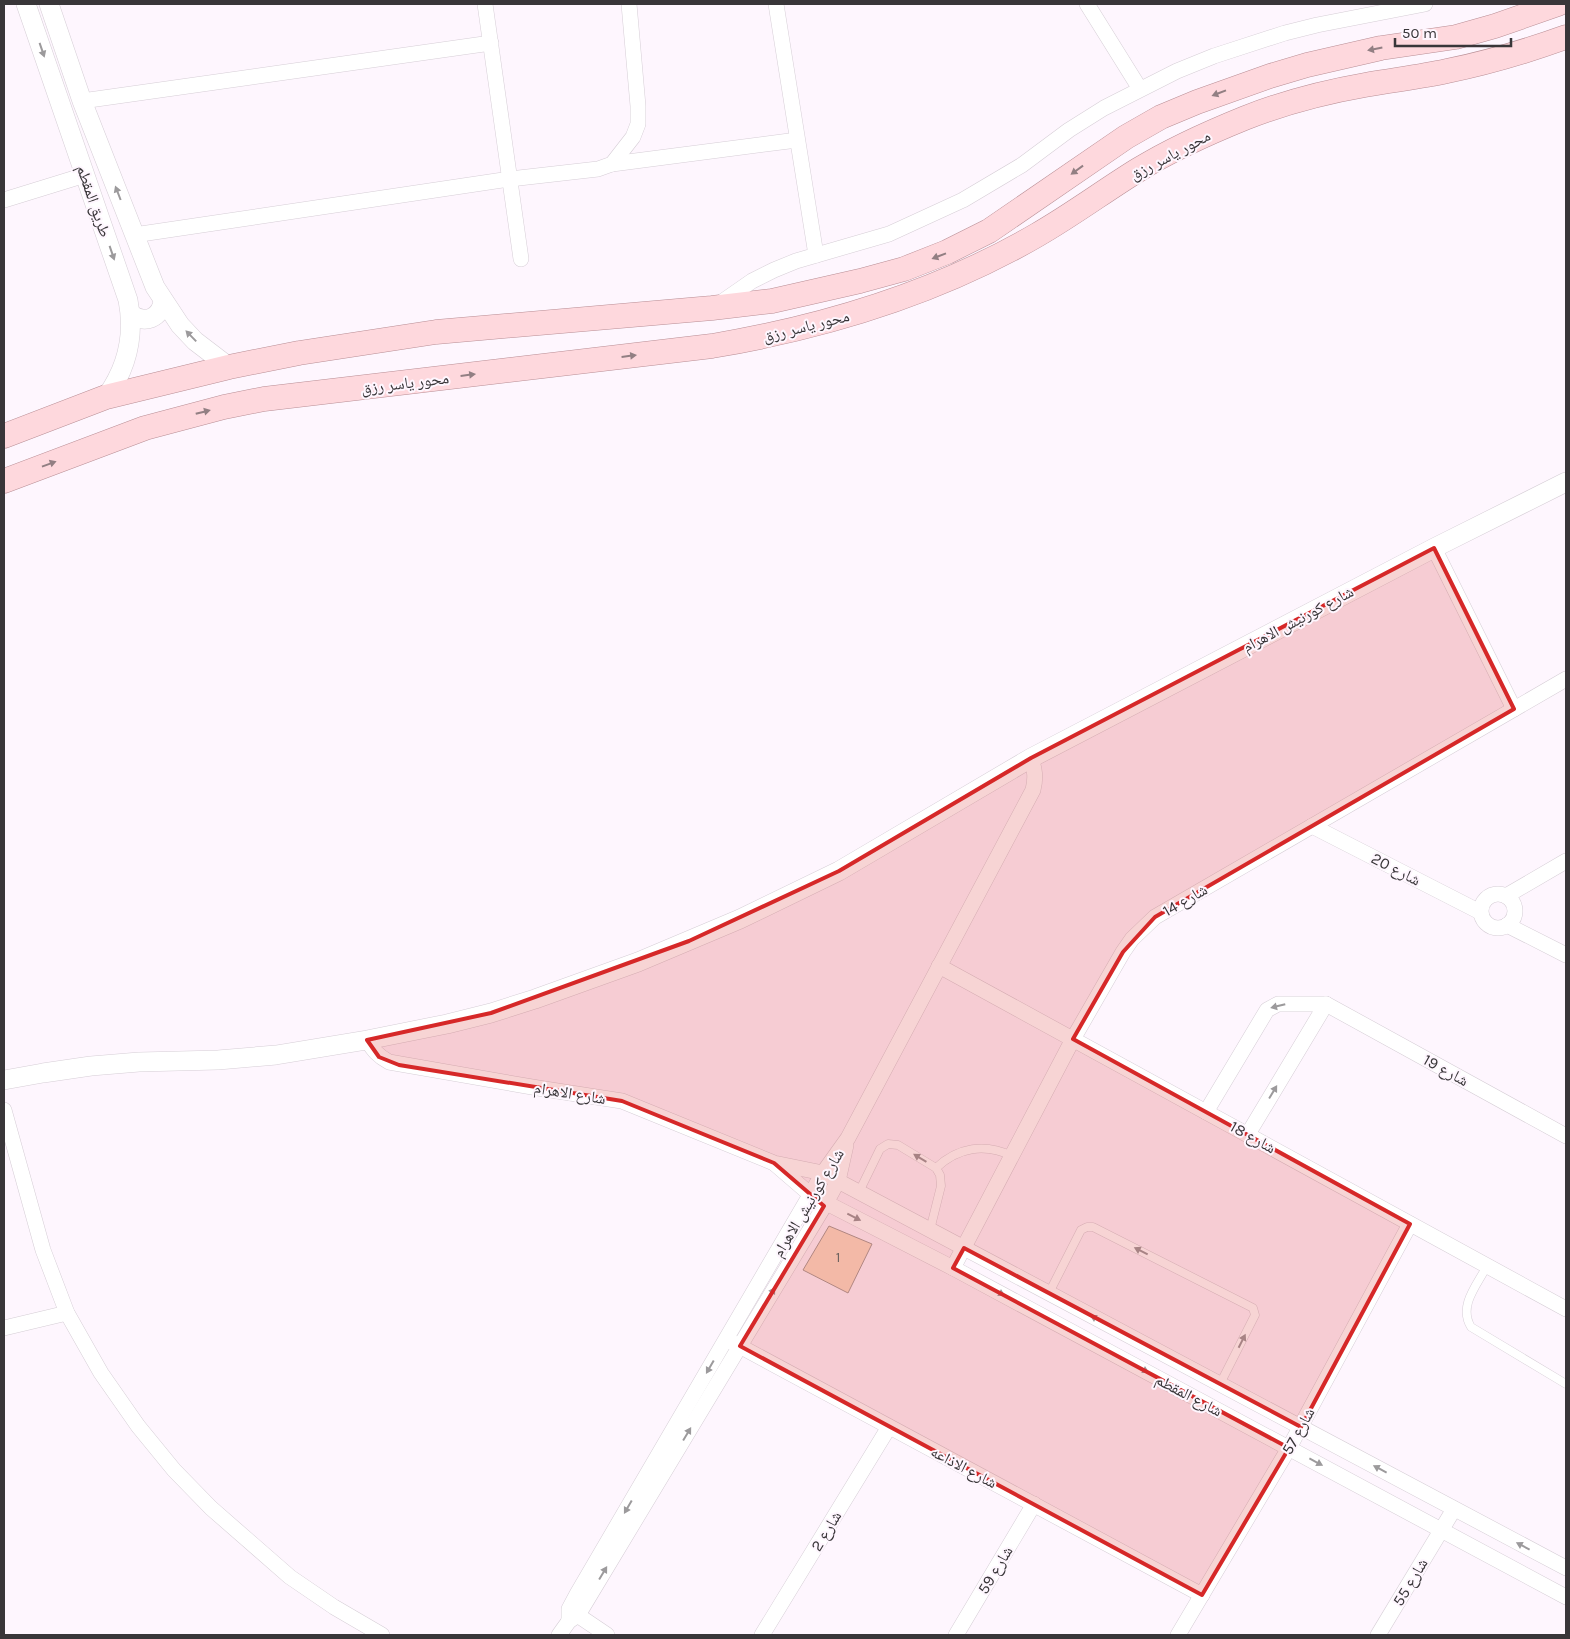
<svg xmlns="http://www.w3.org/2000/svg" width="1570" height="1639" viewBox="0 0 1570 1639" font-family="Karla,'Noto Naskh Arabic',sans-serif">
<style>
.building{fill:#fbdec7;stroke:#a79e98}
.lines{fill:none;stroke-linecap:round;stroke-linejoin:round}
.service-casing{stroke:#d6ced6;stroke-width:9}
.minor-casing{stroke:#d6ced6;stroke-width:16}
.tertiary-casing{stroke:#d6ced6;stroke-width:20}
.primary-casing{stroke:#b88e95;stroke-width:25}
.service{stroke:#fff;stroke-width:8}
.minor{stroke:#fff;stroke-width:15}
.tertiary{stroke:#fff;stroke-width:19}
.primary{stroke:#fed8dd;stroke-width:24}
.oneway{fill:#927f83}
.oneway2{fill:#9c9a9c}
.marked{fill:#d62828;fill-opacity:0.2;stroke:#d62828;stroke-width:4;stroke-linejoin:round}
.labels{text-anchor:middle;dominant-baseline:central;stroke-width:4;stroke-linejoin:round;paint-order:stroke}
.number-label{font-size:14px;fill:#6a605c}
.street-label{font-size:16px;fill:#393639;stroke:#fef6fe}
</style>
<rect width="100%" height="100%" fill="#fef6fe"/>
<path class="building" d="M829 1226 872 1244 848 1293 803 1270Z"/>
<g class="lines">
<g class="service-casing">
<g id="service">
<path d="M936 1168C958 1147 985 1143 1012 1156"/>
<path d="M859 1192 880 1149 888 1144 898 1145 936 1168 940 1175 941 1186 930 1230"/>
<path d="M1487 1266C1477 1285 1458 1306 1471 1327L1566 1384"/>
<path d="M1049 1293 1081 1230 1087 1227H1093L1253 1308 1255 1315 1220 1384"/>
</g>
</g>
<g class="minor-casing">
<g id="minor">
<path d="M485 4 521 259"/>
<path d="M776 4 816 255"/>
<path d="M1087 4 1140 89"/>
<path d="M82 101 491 43"/>
<path d="M612 164 797 140"/>
<path d="M4 200 85 175"/>
<path d="M134 235 510 179 598 169 612 164 633 137 638 124V106L629 4"/>
<path d="M716 306 752 281 774 270 796 261 889 234 963 200 1022 165 1069 130 1104 108 1177 71 1214 56 1285 33 1317 25 1425 4"/>
<path d="M1434 548 1514 709"/>
<path d="M1312 826 1480 912"/>
<circle cx="1498" cy="911" r="17"/>
<path d="M1506 896 1566 861"/>
<path d="M1507 925 1566 955"/>
<path d="M939 966 1566 1309"/>
<path d="M367 1040C373 1050 378 1056 389 1062L538 1088 622 1101 774 1163 823 1173 1566 1568"/>
<path d="M4 1110 43 1250 67 1313 101 1373 138 1426 174 1470 211 1508 290 1577 334 1607 382 1635"/>
<path d="M1206 1112 1267 1010 1278 1004H1326L1566 1136"/>
<path d="M1248 1134 1326 1004"/>
<path d="M775 1164 811 1195 953 1268 1566 1597"/>
<path d="M953 1268 1073 1039 1123 952 1132 939 1155 917 1566 679"/>
<path d="M4 1328 67 1313"/>
<path d="M732 1342 1202 1595"/>
<path d="M570 1610 607 1635"/>
<path d="M569 1621V1609L577 1594 823 1173 848 1138 1033 790C1036 778 1035 770 1031 758"/>
<path d="M559 1635 569 1621 578 1615 826 1203 838 1181 846 1145"/>
<path d="M762 1635 889 1427"/>
<path d="M956 1635 1034 1504"/>
<path d="M1178 1635 1289 1448 1410 1224"/>
<path d="M1378 1635 1454 1509"/>
</g>
</g>
<g class="tertiary-casing">
<g id="tertiary">
<path d="M26 4 128 300C135 336 127 368 106 397"/>
<path d="M49 4 82 101 155 287 180 325 195 341 229 367"/>
<path d="M131 314C144 325 161 318 163 301"/>
<path d="M4 1080 43 1073 91 1066 139 1062 218 1060 276 1055 367 1040 447 1024 491 1013 535 999 638 962 740 919 839 871 1031 758 1434 548 1566 482"/>
</g>
</g>
<g class="primary-casing">
<g id="primary">
<path d="M4 436 106 397 229 367 299 353 436 332 712 308 772 301 860 281 904 269 947 252 989 231 1126 137 1161 117 1197 102 1270 76 1307 65 1381 48 1456 37 1495 26 1558 4"/>
<path d="M4 481 145 428 224 407 264 399 712 346C825 327 937 293 1037 235 1072 215 1104 191 1138 170 1172 149 1208 133 1245 118 1283 103 1325 92 1365 85 1392 80 1420 77 1447 71 1487 63 1527 51 1566 37"/>
</g>
</g>
<use href="#service" class="service"/>
<use href="#minor" class="minor"/>
<use href="#tertiary" class="tertiary"/>
<use href="#primary" class="primary"/>
</g>
<defs><path id="oneway-solid" d="M-6-.8H1V-3.2L6.5 0L1 3.2V.8H-6Z" transform="scale(1.25)"/></defs>
<g class="oneway">
<use href="#oneway-solid" transform="translate(1375 49) rotate(169)"/>
<use href="#oneway-solid" transform="translate(1219 93) rotate(159)"/>
<use href="#oneway-solid" transform="translate(1077 170) rotate(144)"/>
<use href="#oneway-solid" transform="translate(939 256) rotate(159)"/>
<use href="#oneway-solid" transform="translate(629 356) rotate(-7)"/>
<use href="#oneway-solid" transform="translate(468 375) rotate(-7)"/>
<use href="#oneway-solid" transform="translate(203 412) rotate(-14)"/>
<use href="#oneway-solid" transform="translate(49 464) rotate(-20)"/>
</g>
<g class="oneway2">
<use href="#oneway-solid" transform="translate(42 50) rotate(71)"/>
<use href="#oneway-solid" transform="translate(118 193) rotate(-111)"/>
<use href="#oneway-solid" transform="translate(112 253) rotate(71)"/>
<use href="#oneway-solid" transform="translate(191 336) rotate(-134)"/>
<use href="#oneway-solid" transform="translate(1278 1006) rotate(166)"/>
<use href="#oneway-solid" transform="translate(1273 1092) rotate(-59)"/>
<use href="#oneway-solid" transform="translate(920 1158) rotate(-149)"/>
<use href="#oneway-solid" transform="translate(854 1217) rotate(27)"/>
<use href="#oneway-solid" transform="translate(1141 1251) rotate(-153)"/>
<use href="#oneway-solid" transform="translate(998 1292) rotate(28)"/>
<use href="#oneway-solid" transform="translate(771 1294) rotate(-59)"/>
<use href="#oneway-solid" transform="translate(1097 1319) rotate(-152)"/>
<use href="#oneway-solid" transform="translate(1242 1341) rotate(-63)"/>
<use href="#oneway-solid" transform="translate(710 1367) rotate(120)"/>
<use href="#oneway-solid" transform="translate(1142 1369) rotate(28)"/>
<use href="#oneway-solid" transform="translate(687 1434) rotate(-59)"/>
<use href="#oneway-solid" transform="translate(1316 1462) rotate(28)"/>
<use href="#oneway-solid" transform="translate(1380 1469) rotate(-152)"/>
<use href="#oneway-solid" transform="translate(628 1507) rotate(120)"/>
<use href="#oneway-solid" transform="translate(1523 1546) rotate(-152)"/>
<use href="#oneway-solid" transform="translate(603 1573) rotate(-59)"/>
</g>
<path class="marked" d="M1434 548 1514 709 1155 917 1123 952 1073 1039 1410 1224 1301 1427 964 1248 953 1268 1289 1448 1202 1595 740 1346 824 1206 774 1163 622 1101 399 1065 379 1057 367 1040 491 1013 689 941 839 871 1031 758Z"/>
<g class="labels">
<g class="number-label">
<text x="838" y="1257">1</text>
</g>
<g class="street-label">
<text transform="translate(1170 155) rotate(-28)">محور ياسر رزق</text>
<text transform="translate(94 201) rotate(71)">طريق المقطم</text>
<text transform="translate(806 326) rotate(-14)">محور ياسر رزق</text>
<text transform="translate(405 383) rotate(-7)">محور ياسر رزق</text>
<text transform="translate(1298 619) rotate(-28)">شارع كورنيش الاهرام</text>
<text transform="translate(1396 869) rotate(27)">شارع 20</text>
<text transform="translate(1185 900) rotate(-30)">شارع 14</text>
<text transform="translate(1446 1070) rotate(29)">شارع 19</text>
<text transform="translate(570 1093) rotate(9)">شارع الاهرام</text>
<text transform="translate(1253 1137) rotate(29)">شارع 18</text>
<text transform="translate(808 1203) rotate(-59)">شارع كورنيش الاهرام</text>
<text transform="translate(1189 1395) rotate(28)">شارع المقطم</text>
<text transform="translate(1298 1431) rotate(-61)">شارع 57</text>
<text transform="translate(964 1467) rotate(28)">شارع الاذاعه</text>
<text transform="translate(826 1531) rotate(-59)">شارع 2</text>
<text transform="translate(995 1570) rotate(-59)">شارع 59</text>
<text transform="translate(1410 1582) rotate(-59)">شارع 55</text>
</g>
</g>
<rect width="1570" height="1639" fill="none" stroke="#393639" stroke-width="10"/>
<path d="M1395 38v8h116v-8" fill="none" stroke="#393639" stroke-width="2.5"/>
<text x="1402" y="38" font-size="15" fill="#393639" stroke="#fef6fe" stroke-width="4" paint-order="stroke">50 m</text>
</svg>
